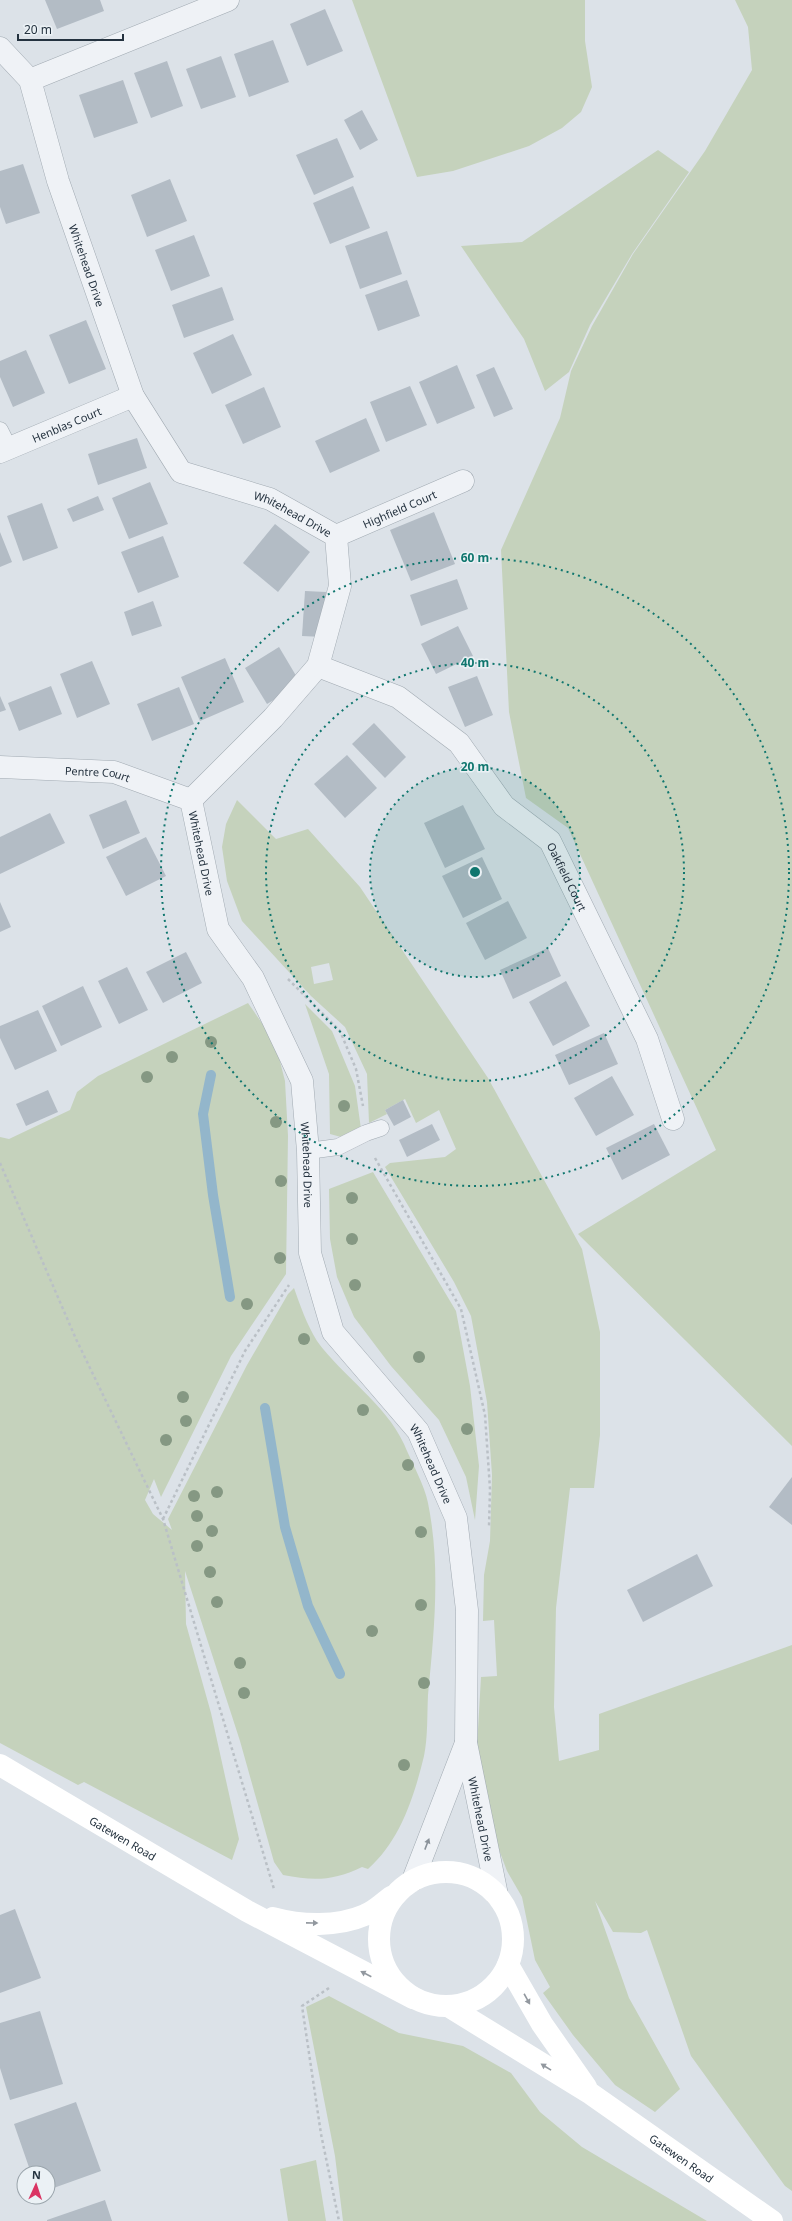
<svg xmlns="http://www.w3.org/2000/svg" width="792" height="2221" viewBox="0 0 792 2221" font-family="'Noto Sans',sans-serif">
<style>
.green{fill:#c5d2bc;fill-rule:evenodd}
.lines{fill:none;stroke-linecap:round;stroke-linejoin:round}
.stream{stroke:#93b6cb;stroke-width:10}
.building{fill:#b3bcc5}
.lane-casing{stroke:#a1aab2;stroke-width:17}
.street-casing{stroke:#a1aab2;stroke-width:23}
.path{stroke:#bac0c6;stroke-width:2.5;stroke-dasharray:3 3;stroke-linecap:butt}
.lane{stroke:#eff2f6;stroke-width:16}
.street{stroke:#eff2f6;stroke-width:22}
.secondary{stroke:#fff;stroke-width:22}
.tree{fill:#859883}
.oneway{fill:#8a929a}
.oneway2{fill:#92989f}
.ring{fill:none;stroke:#0f766e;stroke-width:2;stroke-dasharray:2 4}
.labels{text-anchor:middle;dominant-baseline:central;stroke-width:3;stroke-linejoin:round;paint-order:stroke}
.street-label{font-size:11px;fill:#24323f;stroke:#ebf1f5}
.centre{fill:#0f766e;stroke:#ebf1f5;stroke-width:2}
.ring-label{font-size:12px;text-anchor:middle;font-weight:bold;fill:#0f766e;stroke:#ebf1f5;stroke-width:3;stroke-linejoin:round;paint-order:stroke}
</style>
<rect width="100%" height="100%" fill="#dce2e8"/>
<g class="green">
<path d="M352 0H585V41L592 87 581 112 562 128 529 146 453 171 417 177Z"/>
<path d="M735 0H792V1446L578 1234 716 1150 568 828 526 798 509 712 501 550 560 418 571 371 592 326 633 254 705 151 752 70 748 27Z"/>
<path d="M658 150 689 172 632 254 590 325 569 372 545 391 524 339 461 246 522 242Z"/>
<path d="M237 800 276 839 308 829 360 887 488 1078 582 1249 600 1332V1435L594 1488H570L556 1608 554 1707 559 1761 599 1750V1714L792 1645V2191L785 2186 691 2056 647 1930 641 1933 613 1932 595 1901 629 1998 680 2089 655 2112 615 2085 573 2035 543 1993 550 1987 535 1960 522 1897 507 1871 498 1847 477 1747 481 1677 497 1676 494 1620 483 1621 484 1575 490 1541 492 1475 487 1402 471 1316 454 1282 385 1167 390 1163 445 1157 456 1149 439 1110 416 1123 405 1099 385 1110 387 1114 369 1123 367 1074 345 1027 311 996 242 921 227 881 222 847 226 824ZM329 963 333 980 314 984 311 967Z"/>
<path d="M248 1003 275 1042 285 1081 288 1136 286 1274 231 1356 161 1497 154 1479 145 1500 153 1514 172 1530 168 1519 247 1365 288 1294 294 1288C300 1305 307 1325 317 1341 343 1377 385 1403 404 1444 411 1461 425 1486 428 1503 441 1567 434 1632 428 1695 427 1715 428 1737 424 1756 414 1797 400 1841 368 1869L362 1867C333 1881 314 1881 283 1875L274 1862 240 1741 185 1571 186 1624 211 1713 239 1839 232 1860 84 1782 78 1785 0 1743V1137L9 1139 70 1110 77 1092 98 1076Z"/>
<path d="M305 1004 332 1031 355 1086 361 1129 341 1137 330 1134 329 1074Z"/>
<path d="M373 1172 456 1311 470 1386 479 1466 475 1520 466 1477 439 1420 391 1366 354 1317 337 1277 330 1239 329 1189Z"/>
<path d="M329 1996 399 2033 463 2046 511 2073 540 2112 582 2147 707 2221H343L335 2156 306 2007Z"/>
<path d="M316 2160 326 2221H288L280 2169Z"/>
</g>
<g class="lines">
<g class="stream">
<path d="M211 1075 203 1114 213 1195 230 1297"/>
<path d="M265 1408 285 1527 308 1606 340 1674"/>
</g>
</g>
<g class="building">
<path d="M45 0H100L104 11 57 29Z"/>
<path d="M325 9 343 51 307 66 290 24Z"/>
<path d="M273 40 289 82 249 97 234 54Z"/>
<path d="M221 56 236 97 201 109 186 69Z"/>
<path d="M167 61 183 106 151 118 134 73Z"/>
<path d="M123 80 138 123 94 138 79 95Z"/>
<path d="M362 110 378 140 360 150 344 120Z"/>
<path d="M337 138 354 177 314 195 296 155Z"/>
<path d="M23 164 40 213 6 224 0 207V171Z"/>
<path d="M170 179 187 221 147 237 131 195Z"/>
<path d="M353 186 370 228 330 244 313 203Z"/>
<path d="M387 231 402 274 360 289 345 246Z"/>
<path d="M194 235 210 276 171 291 155 250Z"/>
<path d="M407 280 420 316 378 331 365 295Z"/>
<path d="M222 287 234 320 184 338 172 305Z"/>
<path d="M86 320 106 369 69 384 49 335Z"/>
<path d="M233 334 252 375 212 394 193 353Z"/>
<path d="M26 350 45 393 13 407 0 377V361Z"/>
<path d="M457 365 475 408 437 424 419 382Z"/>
<path d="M494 367 513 409 494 417 476 375Z"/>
<path d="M410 386 427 425 386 442 370 402Z"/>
<path d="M264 387 281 427 243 444 225 405Z"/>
<path d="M366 418 380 451 330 473 315 441Z"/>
<path d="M137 438 147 468 98 485 88 454Z"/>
<path d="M150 482 168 524 129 539 112 498Z"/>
<path d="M98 496 104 510 73 522 67 509Z"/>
<path d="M42 503 58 548 23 561 7 516Z"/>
<path d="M434 512 455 564 411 581 390 530Z"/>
<path d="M275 524 310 552 278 592 243 563Z"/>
<path d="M0 532 12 562 0 567Z"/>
<path d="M163 536 179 577 138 593 121 552Z"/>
<path d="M457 579 468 609 421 626 410 595Z"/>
<path d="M305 591 326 592 323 637 302 636Z"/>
<path d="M153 601 162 626 132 636 124 612Z"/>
<path d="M458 626 473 656 436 674 421 644Z"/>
<path d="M279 647 301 684 267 704 245 668Z"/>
<path d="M225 658 244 702 200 721 181 677Z"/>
<path d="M92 661 110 704 77 718 60 674Z"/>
<path d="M477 676 493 715 465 727 448 687Z"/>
<path d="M51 686 62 714 19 731 8 703Z"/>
<path d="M179 687 194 724 152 741 137 704Z"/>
<path d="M0 696 6 710 0 712Z"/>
<path d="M374 723 406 757 385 778 352 744Z"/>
<path d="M347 755 377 788 345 818 314 784Z"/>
<path d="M126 800 140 833 103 849 89 815Z"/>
<path d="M463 805 485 849 445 868 424 823Z"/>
<path d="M50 813 65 843 0 874V837Z"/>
<path d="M146 837 166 876 126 896 106 857Z"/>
<path d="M482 857 502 899 463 918 442 876Z"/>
<path d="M508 901 527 938 485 960 466 923Z"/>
<path d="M0 902 11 927 0 932Z"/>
<path d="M548 948 561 976 513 999 500 970Z"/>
<path d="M186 952 202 983 163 1003 146 972Z"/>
<path d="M127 967 148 1010 119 1024 98 981Z"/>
<path d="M566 981 590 1026 553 1046 529 1002Z"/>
<path d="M83 986 102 1027 61 1046 42 1006Z"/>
<path d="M38 1010 57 1051 15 1070 0 1038V1026Z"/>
<path d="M604 1033 618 1064 569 1085 555 1055Z"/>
<path d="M612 1076 634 1115 596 1136 574 1098Z"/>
<path d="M48 1090 58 1112 26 1126 16 1104Z"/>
<path d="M403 1100 411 1117 394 1126 385 1110Z"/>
<path d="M432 1124 440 1140 407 1157 399 1140Z"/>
<path d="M654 1124 670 1155 622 1180 606 1148Z"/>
<path d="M792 1477V1525L769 1507Z"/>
<path d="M697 1554 713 1586 643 1622 627 1590Z"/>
<path d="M15 1909 41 1978 0 1993V1915Z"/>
<path d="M40 2011 63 2084 10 2100 0 2068V2023Z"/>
<path d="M76 2102 101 2171 48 2190V2173H31L14 2124Z"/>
<path d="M105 2200 112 2221H47V2220Z"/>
</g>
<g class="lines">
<g class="lane-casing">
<g id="lane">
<path d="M0 430 9 448"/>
<path d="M308 1151 338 1147 366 1133 381 1128"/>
</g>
</g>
<g class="street-casing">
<g id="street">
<path id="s1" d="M0 48 30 80 58 181 133 396 181 472 270 499 336 536 340 586 318 666 273 718 191 800 218 929 253 978 302 1081 308 1151 310 1253 333 1332 418 1431 456 1518 467 1610 466 1743 497 1895"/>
<path d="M30 80 228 0"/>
<path id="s2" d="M0 452 133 396"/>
<path id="s3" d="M336 536 463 481"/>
<path id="s4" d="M318 666 398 697 459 743 504 806 550 841 647 1039 673 1119"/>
<path id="s5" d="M0 767 114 772 191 800"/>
<path d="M413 1880 466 1743"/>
</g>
</g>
<g class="path">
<path d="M288 979 340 1031 356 1069 363 1106"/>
<path d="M375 1158 461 1309 485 1415 490 1489 489 1527"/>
<path d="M0 1163 76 1339 163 1519 274 1889"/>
<path d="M163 1519 245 1351 289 1285"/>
<path d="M329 1988 302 2006 321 2134 339 2221"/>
</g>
<use href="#lane" class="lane"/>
<use href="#street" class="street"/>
<g class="secondary">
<path id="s6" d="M0 1765 247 1911 413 1998"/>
<circle cx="446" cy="1939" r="67"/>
<path d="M273 1918C302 1926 337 1927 365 1915 375 1911 383 1903 391 1897"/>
<path d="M508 1965 542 2024 586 2087"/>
<path id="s7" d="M448 2006 591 2094 772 2221"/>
</g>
</g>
<g class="tree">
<circle cx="211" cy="1042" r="6"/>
<circle cx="172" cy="1057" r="6"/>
<circle cx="147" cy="1077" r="6"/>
<circle cx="344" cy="1106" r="6"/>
<circle cx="276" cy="1122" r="6"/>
<circle cx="281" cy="1181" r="6"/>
<circle cx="352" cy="1198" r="6"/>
<circle cx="352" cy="1239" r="6"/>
<circle cx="280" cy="1258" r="6"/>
<circle cx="355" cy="1285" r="6"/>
<circle cx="247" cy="1304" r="6"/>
<circle cx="304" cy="1339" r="6"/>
<circle cx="419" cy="1357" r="6"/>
<circle cx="183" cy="1397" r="6"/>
<circle cx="363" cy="1410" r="6"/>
<circle cx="186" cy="1421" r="6"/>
<circle cx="467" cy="1429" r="6"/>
<circle cx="166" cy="1440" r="6"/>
<circle cx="408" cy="1465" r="6"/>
<circle cx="217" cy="1492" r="6"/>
<circle cx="194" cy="1496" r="6"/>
<circle cx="197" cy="1516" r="6"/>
<circle cx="212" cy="1531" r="6"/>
<circle cx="421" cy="1532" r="6"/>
<circle cx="197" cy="1546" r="6"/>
<circle cx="210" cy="1572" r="6"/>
<circle cx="217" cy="1602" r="6"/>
<circle cx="421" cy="1605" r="6"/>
<circle cx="372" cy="1631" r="6"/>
<circle cx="240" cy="1663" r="6"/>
<circle cx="424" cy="1683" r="6"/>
<circle cx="244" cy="1693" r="6"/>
<circle cx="404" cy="1765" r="6"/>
</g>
<defs><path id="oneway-solid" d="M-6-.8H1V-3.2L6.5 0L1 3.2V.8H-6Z"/></defs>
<use class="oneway" href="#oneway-solid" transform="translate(427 1844) rotate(-69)"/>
<g class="oneway2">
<use href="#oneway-solid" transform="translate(312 1923) rotate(1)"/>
<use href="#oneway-solid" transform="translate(366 1974) rotate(-153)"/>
<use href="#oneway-solid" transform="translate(527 1999) rotate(61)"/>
<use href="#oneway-solid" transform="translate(546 2067) rotate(-148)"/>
</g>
<circle cx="475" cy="872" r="105" fill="#0f766e" fill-opacity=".12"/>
<g class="ring">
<circle cx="475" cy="872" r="105"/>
<circle cx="475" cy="872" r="209"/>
<circle cx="475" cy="872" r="314"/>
</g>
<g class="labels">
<g class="street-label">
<text stroke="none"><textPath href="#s1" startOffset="238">Whitehead Drive</textPath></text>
<text stroke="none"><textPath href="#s2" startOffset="72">Henblas Court</textPath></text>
<text stroke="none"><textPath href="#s3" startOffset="69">Highfield Court</textPath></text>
<text stroke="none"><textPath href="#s1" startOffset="586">Whitehead Drive</textPath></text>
<text stroke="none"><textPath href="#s5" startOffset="98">Pentre Court</textPath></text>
<text stroke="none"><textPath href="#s1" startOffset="1007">Whitehead Drive</textPath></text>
<text stroke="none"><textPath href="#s4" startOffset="337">Oakfield Court</textPath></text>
<text stroke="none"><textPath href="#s1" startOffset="1343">Whitehead Drive</textPath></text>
<text stroke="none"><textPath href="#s1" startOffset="1679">Whitehead Drive</textPath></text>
<text stroke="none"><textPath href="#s1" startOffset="2042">Whitehead Drive</textPath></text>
<text stroke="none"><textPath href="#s6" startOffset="143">Gatewen Road</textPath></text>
<text stroke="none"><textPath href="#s7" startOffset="279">Gatewen Road</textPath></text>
</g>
</g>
<circle cx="475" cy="872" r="6" class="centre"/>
<g class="ring-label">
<text x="475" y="562">60 m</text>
<text x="475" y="667">40 m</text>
<text x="475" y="771">20 m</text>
</g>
<g transform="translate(36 2185) rotate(3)"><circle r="19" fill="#ebf1f5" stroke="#9ba5ac"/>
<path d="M0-3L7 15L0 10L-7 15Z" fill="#da3463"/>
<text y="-6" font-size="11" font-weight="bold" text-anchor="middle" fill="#24323f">N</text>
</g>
<path d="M18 34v6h105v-6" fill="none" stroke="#24323f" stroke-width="2"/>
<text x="24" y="34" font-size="12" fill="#24323f" stroke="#ebf1f5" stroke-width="3" paint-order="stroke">20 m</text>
</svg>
